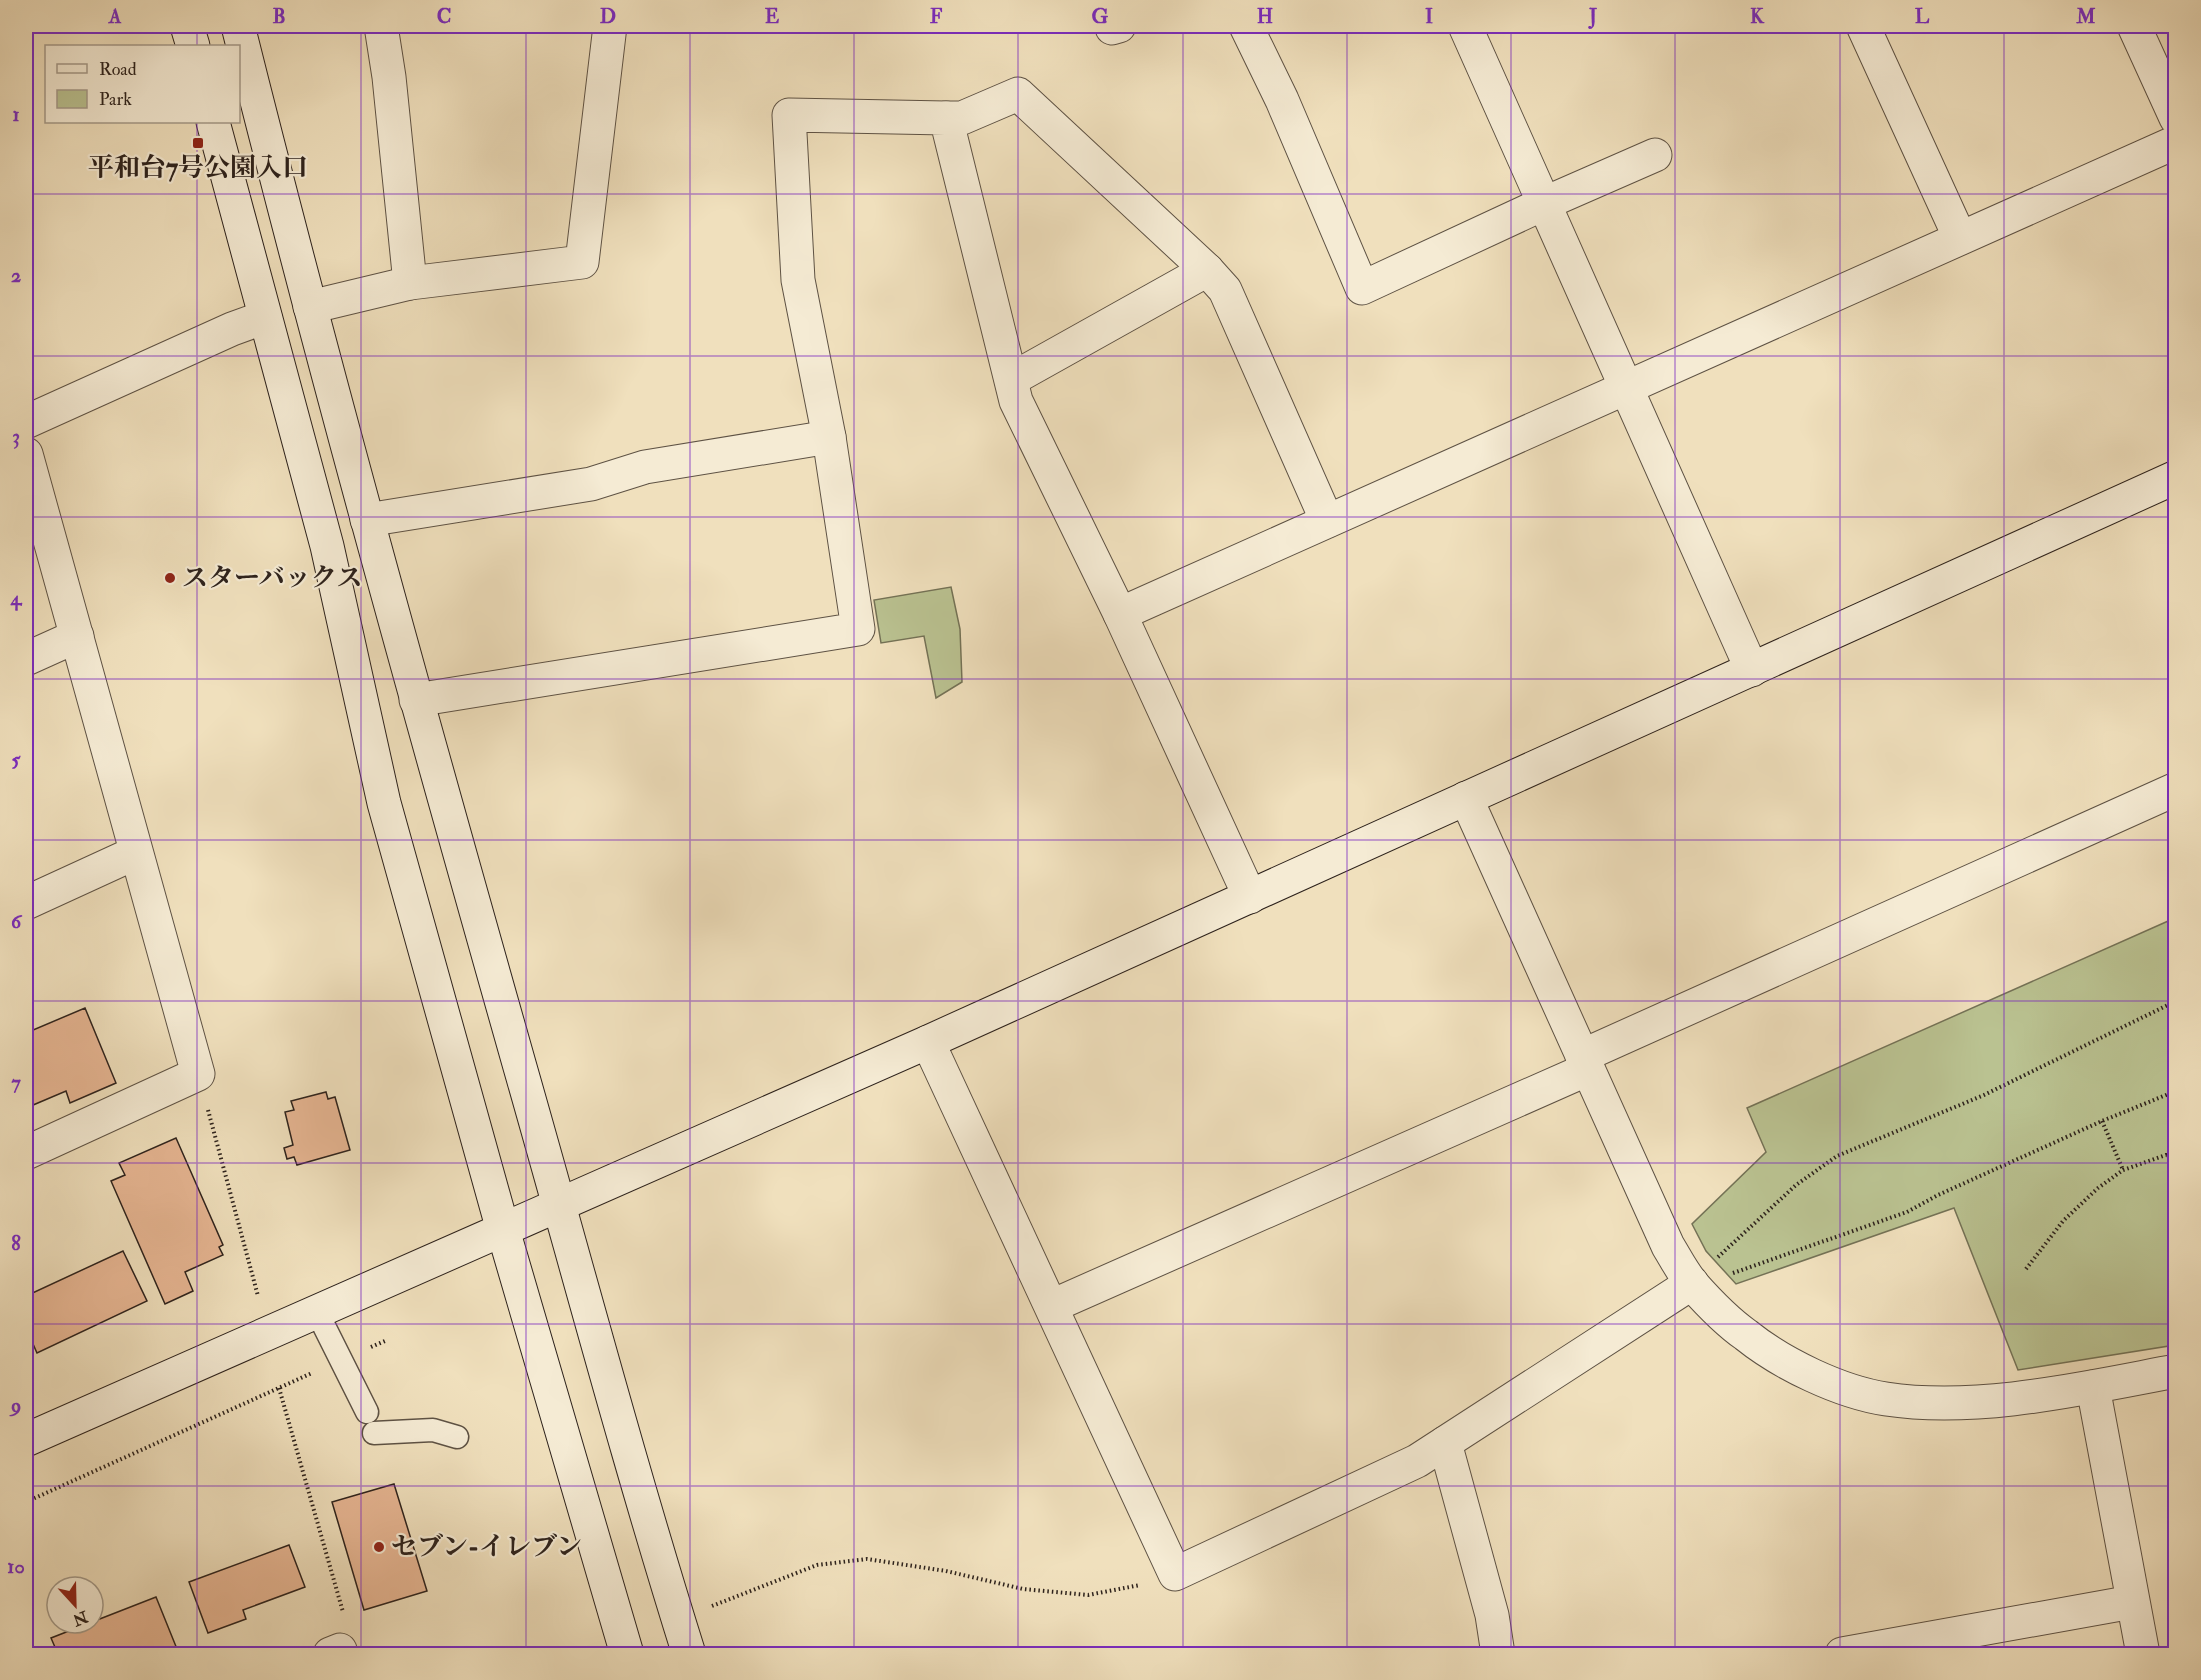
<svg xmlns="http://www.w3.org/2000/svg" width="2201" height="1680" viewBox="0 0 2201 1680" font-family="'IM FELL Double Pica','Noto Serif JP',serif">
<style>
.green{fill:#bac291;stroke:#747256;stroke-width:1.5}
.building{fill:#e7b693;stroke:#2d221c;stroke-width:1.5}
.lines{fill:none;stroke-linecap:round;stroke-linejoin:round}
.lane-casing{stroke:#5e5244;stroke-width:25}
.street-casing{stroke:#5e5244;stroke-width:35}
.secondary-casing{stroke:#2d221c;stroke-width:35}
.path{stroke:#2d221c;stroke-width:4;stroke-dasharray:1.5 3;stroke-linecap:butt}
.lane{stroke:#f5ebd4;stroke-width:22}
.street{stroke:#f5ebd4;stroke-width:33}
.secondary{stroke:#f5ebd4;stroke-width:33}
.grid{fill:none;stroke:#7b2cbf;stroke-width:1.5;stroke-opacity:0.55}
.poi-dot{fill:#8f2418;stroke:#f5ebd4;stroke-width:2}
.labels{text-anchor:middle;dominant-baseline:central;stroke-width:4.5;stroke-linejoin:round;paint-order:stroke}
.poi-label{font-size:26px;font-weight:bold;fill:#2d221c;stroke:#f5ebd4;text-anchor:start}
.neatline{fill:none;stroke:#7b2cbf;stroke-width:2}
.grid-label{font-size:20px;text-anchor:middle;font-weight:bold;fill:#7b2cbf}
</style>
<rect width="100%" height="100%" fill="#f0e0bd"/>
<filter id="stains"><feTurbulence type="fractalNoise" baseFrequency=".00333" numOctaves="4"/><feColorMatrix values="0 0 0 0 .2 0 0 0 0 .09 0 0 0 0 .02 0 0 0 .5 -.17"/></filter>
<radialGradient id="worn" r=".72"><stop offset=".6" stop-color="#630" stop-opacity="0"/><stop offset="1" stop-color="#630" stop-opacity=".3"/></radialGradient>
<g class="green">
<path d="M951 587 960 629 962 682 936 698 924 636 881 643 874 600Z"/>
<path d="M2175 918V1345L2018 1370 1954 1208 1736 1284 1706 1251 1692 1224 1766 1152 1747 1108Z"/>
</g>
<g class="building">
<path d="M85 1008 116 1083 70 1103 66 1091 26 1108V1033Z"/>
<path d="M326 1092 328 1099 335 1097 350 1150 297 1165 294 1157 287 1159 284 1148 293 1145 285 1112 294 1110 291 1101Z"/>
<path d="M176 1138 223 1245 219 1247 223 1255 185 1272 193 1291 165 1304 111 1181 125 1175 119 1163Z"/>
<path d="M123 1251 147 1301 37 1353 26 1328V1296Z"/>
<path d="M394 1484 427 1591 364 1610 332 1502Z"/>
<path d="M289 1545 305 1587 243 1610 246 1619 208 1633 189 1582Z"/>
<path d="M156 1597 177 1649 162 1654H58L51 1638Z"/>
</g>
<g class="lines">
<g class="lane-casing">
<g id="lane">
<path d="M317 1312 367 1412"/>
<path d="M374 1433 433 1430 457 1437"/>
</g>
</g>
<g class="street-casing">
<g id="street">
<path d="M381 26 389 77 410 283"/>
<path d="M1246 26 1282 100 1362 288 1543 204 1655 155"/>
<path d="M1465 26 1752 670"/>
<path d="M1863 26 1960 238"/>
<path d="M2134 26 2176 118"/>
<path d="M1112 28 1119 26"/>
<path d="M946 118H962L1018 94 1207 270 1225 290 1327 521"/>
<path d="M310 307 410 283 582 262 610 26"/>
<path d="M1012 379 1207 270"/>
<path d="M26 422 232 329 265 317"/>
<path d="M26 454 198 1074 26 1153"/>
<path d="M367 520 591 484 645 467 829 437"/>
<path d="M1120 614 2176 142"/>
<path d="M26 659 77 636"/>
<path d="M416 700 858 629 829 437 798 280 789 115 946 118 1016 401 1120 614 1250 897"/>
<path d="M1466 798 1668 1246C1676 1259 1683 1273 1693 1285 1709 1303 1726 1321 1746 1335 1782 1364 1840 1392 1886 1399 1978 1413 2085 1388 2176 1371"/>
<path d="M26 903 135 853"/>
<path d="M928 1042 1175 1574 1417 1461 1692 1283"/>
<path d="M1582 1056 2176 789"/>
<path d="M1052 1306 1588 1069"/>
<path d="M2093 1387 2143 1654"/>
<path d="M1445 1443 1492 1615 1498 1654"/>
<path d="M330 1654 340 1650 341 1654"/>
<path d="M1842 1654 2132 1602"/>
</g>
</g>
<g class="secondary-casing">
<g id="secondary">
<path d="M187 26 193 46"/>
<path d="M238 26C325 374 422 721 520 1067 576 1263 628 1460 689 1654"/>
<path d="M213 122 327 546 384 803 503 1230 627 1654"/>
<path d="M26 1440 928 1042 2176 477"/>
</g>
</g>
<g class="path">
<path d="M208 1110 258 1296"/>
<path d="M2102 1121 2123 1170"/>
<path d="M1718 1257 1796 1185 1837 1156 1984 1095 2176 1001"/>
<path d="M2026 1269 2063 1221 2098 1188 2123 1170 2166 1155 2176 1157"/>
<path d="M1733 1273 1907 1212 1938 1195 2102 1121 2176 1091"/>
<path d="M371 1347 385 1341"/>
<path d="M279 1388 343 1612"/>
<path d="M26 1502 312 1373"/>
<path d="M712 1606 817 1565 867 1559 946 1571 1023 1589 1088 1595 1140 1585"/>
</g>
<use href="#lane" class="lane"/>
<use href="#street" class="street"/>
<use href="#secondary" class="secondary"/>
</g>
<path class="grid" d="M197 26V46M361 26V1654M526 26V1654M690 26V1654M854 26V1654M1018 26V1654M1183 26V1654M1347 26V1654M1511 26V1654M1675 26V1654M1840 26V1654M2004 26V1654M197 122V1654M26 194H2176M26 356H2176M26 517H2176M26 679H2176M26 840H2176M26 1001H2176M26 1163H2176M26 1324H2176M26 1486H2176"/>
<g class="poi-dot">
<rect x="192" y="137" width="12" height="12" rx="3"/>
<circle cx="170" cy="578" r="6"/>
<circle cx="379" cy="1547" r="6"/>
</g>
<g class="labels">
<g class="poi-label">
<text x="198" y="168" text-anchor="middle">平和台7号公園入口</text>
<text x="182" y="578">スターバックス</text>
<text x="391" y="1547">セブン-イレブン</text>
</g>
</g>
<rect width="2201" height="1680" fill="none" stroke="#f0e0bd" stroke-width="66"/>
<rect x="45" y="45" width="195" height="78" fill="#f5ebd4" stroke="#a59b8a" stroke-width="1.5"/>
<rect x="57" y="64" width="30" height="9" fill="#f5ebd4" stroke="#a59b8a" stroke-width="1.5"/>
<text x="99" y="75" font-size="18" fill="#2d221c">Road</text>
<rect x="57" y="90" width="30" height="18" fill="#bac291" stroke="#a59b8a" stroke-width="1.5"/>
<text x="99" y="105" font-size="18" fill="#2d221c">Park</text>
<g transform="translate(75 1605) rotate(158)"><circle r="28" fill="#f5ebd4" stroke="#a59b8a" stroke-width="1.5"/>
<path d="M0-4.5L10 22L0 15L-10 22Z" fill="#8f2418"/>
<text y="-9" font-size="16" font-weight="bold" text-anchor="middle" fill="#2d221c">N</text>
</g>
<rect x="33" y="33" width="2135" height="1614" class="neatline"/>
<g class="grid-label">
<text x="115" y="23">A</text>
<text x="279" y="23">B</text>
<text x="444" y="23">C</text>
<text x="608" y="23">D</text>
<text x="772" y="23">E</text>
<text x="936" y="23">F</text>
<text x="1100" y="23">G</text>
<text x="1265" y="23">H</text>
<text x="1429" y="23">I</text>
<text x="1593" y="23">J</text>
<text x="1757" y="23">K</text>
<text x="1922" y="23">L</text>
<text x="2086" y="23">M</text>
<text x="16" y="121">1</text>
<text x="16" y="282">2</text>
<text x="16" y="443">3</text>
<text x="16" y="605">4</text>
<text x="16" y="766">5</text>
<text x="16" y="928">6</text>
<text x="16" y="1089">7</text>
<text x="16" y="1250">8</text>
<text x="16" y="1412">9</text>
<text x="16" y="1573">10</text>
</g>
<rect width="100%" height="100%" filter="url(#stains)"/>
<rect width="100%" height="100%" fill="url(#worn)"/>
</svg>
